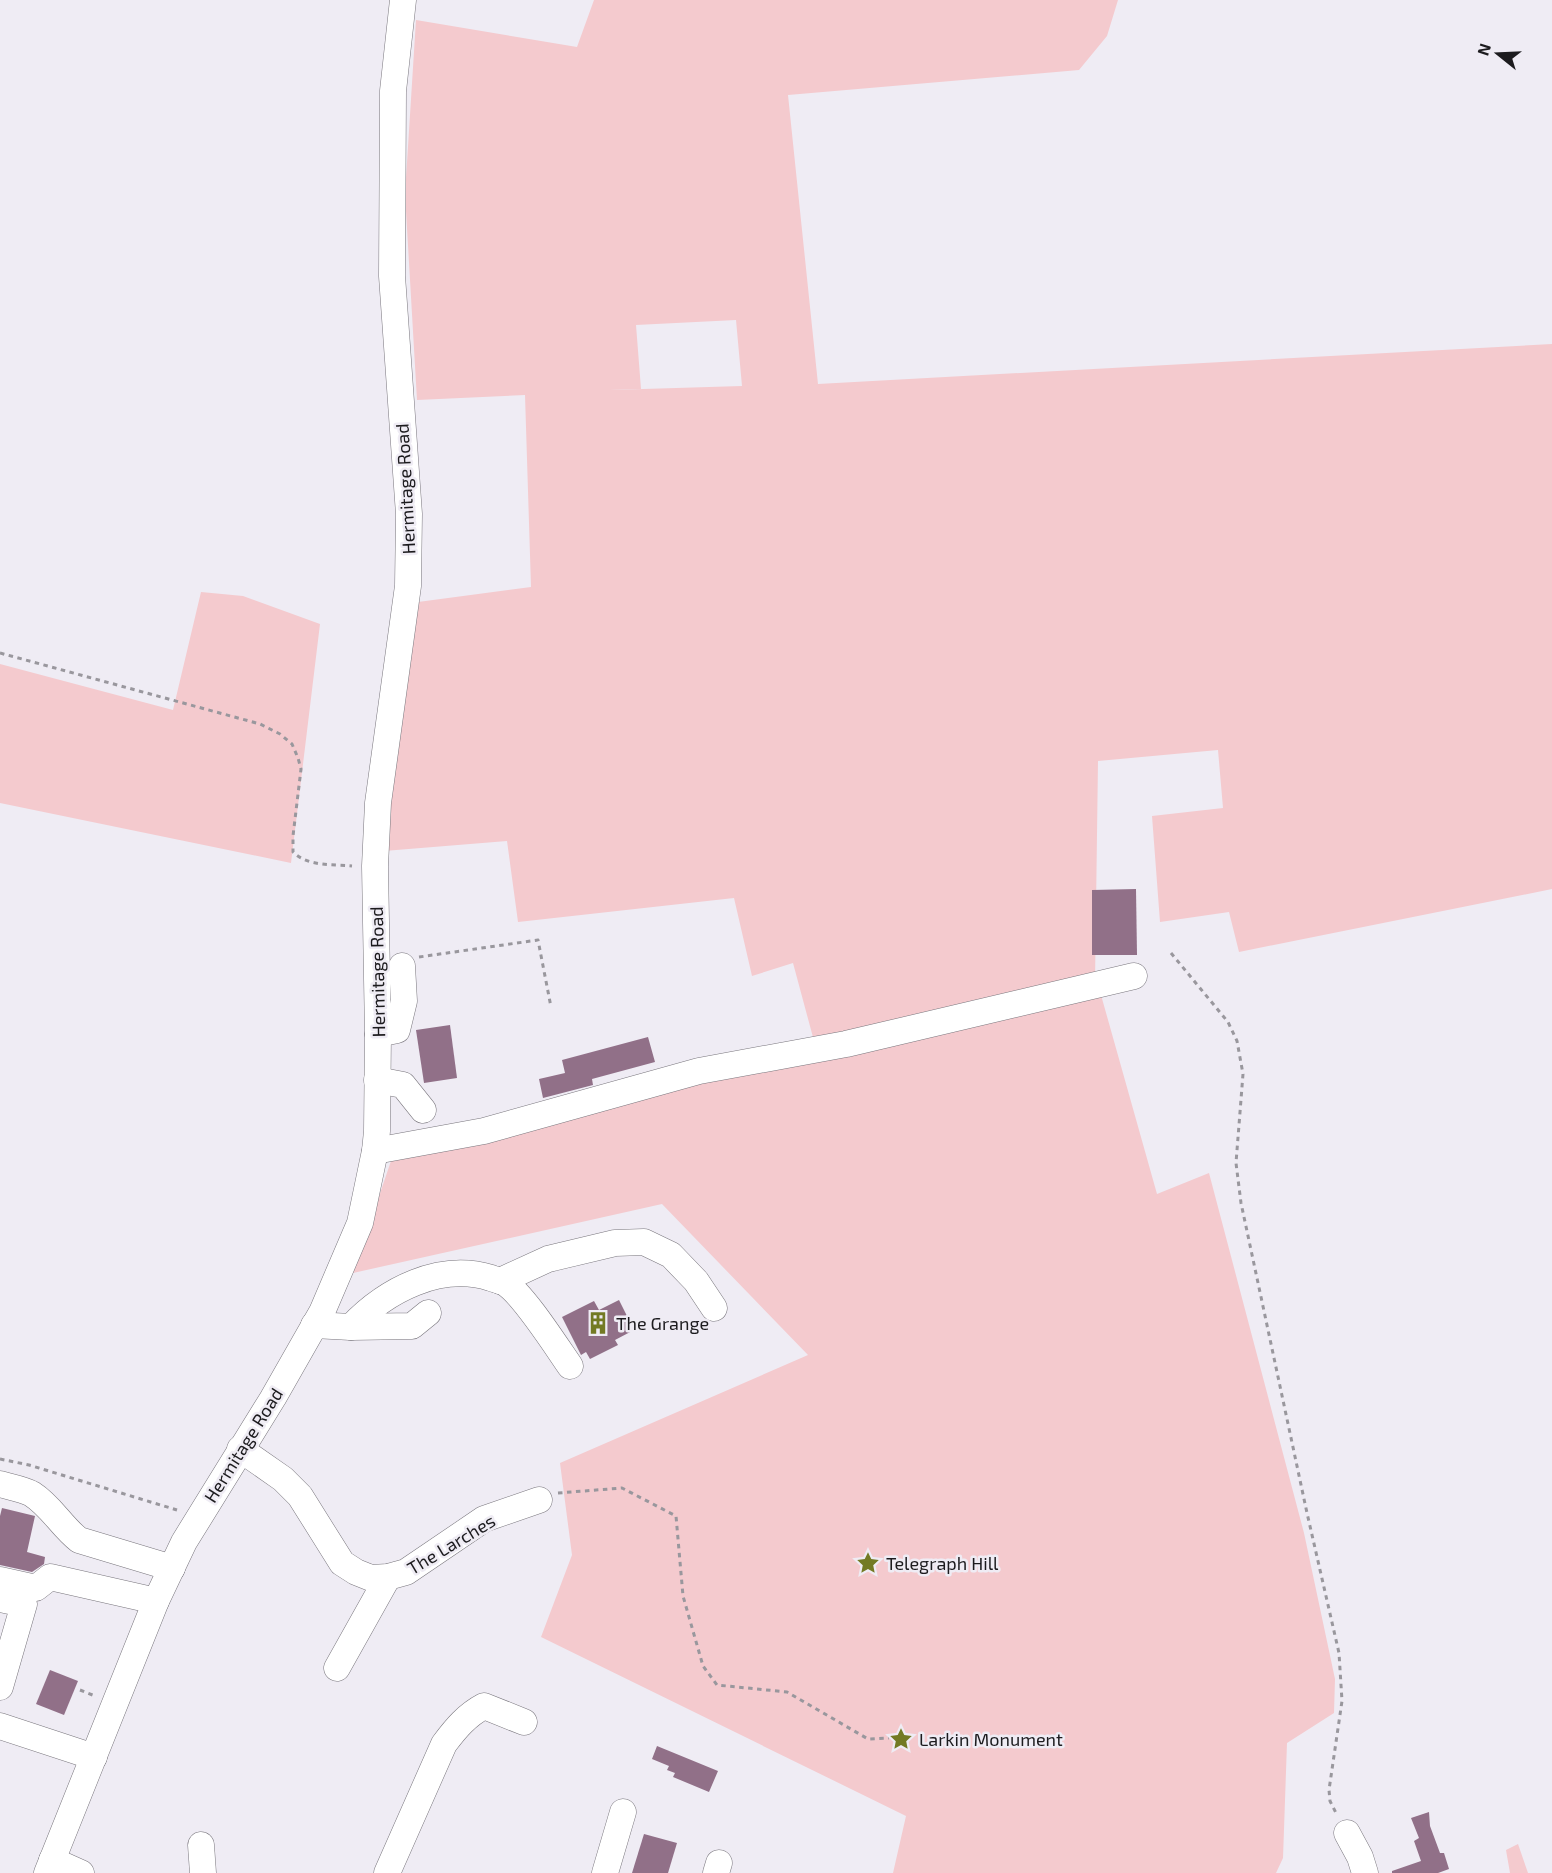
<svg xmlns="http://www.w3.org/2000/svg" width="1552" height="1873" viewBox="0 0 1552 1873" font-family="'Exo 2',sans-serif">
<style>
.green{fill:#f4cace;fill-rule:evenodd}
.building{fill:#917088}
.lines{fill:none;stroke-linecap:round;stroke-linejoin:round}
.minor-casing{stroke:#79767d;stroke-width:27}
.path{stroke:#99979d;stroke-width:3;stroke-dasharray:4.5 4.5;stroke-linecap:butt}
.minor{stroke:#fff;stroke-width:26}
.labels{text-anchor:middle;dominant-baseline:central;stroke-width:5;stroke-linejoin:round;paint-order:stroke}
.street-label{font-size:18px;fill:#1c1b1e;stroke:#efecf4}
.poi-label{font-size:18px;fill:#1c1b1e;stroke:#efecf4;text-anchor:start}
</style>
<rect width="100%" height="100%" fill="#efecf4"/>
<g class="green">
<path d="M594 0H1118L1107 36 1079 70 788 95 818 384 1552 344V889L1239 952 1229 912 1160 922 1152 816 1223 808 1218 750 1098 761 1095 982 814 1041 793 963 752 976 734 898 518 922 507 841 384 851 418 602 531 587 525 395 417 400 405 194 416 20 577 47ZM736 320 742 386 610 390 641 389 636 325Z"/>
<path d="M201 592 243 596 320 624 291 863 0 803V664L173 710Z"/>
<path d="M1101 995 1157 1194 1209 1173 1304 1533 1335 1679 1334 1713 1287 1743 1283 1858 1276 1873H893L906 1816 541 1637 572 1555 560 1463 808 1355 662 1204 353 1273 392 1158 725 1075Z"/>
<path d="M1518 1844 1528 1873H1510L1506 1850Z"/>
</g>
<g class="building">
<path d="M1136 889 1137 955H1092V890Z"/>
<path d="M450 1025 457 1078 424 1083 416 1030Z"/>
<path d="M648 1037 655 1062 592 1079 593 1085 543 1098 539 1079 565 1073 562 1060Z"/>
<path d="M619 1300 634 1330 615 1340 618 1345 590 1359 586 1352 581 1355 562 1317 594 1301 599 1310Z"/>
<path d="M2 1508 35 1516 27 1552 45 1557 44 1564 32 1572 0 1565V1516Z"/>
<path d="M50 1670 78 1681 64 1715 36 1704Z"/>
<path d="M657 1746 718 1771 709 1792 673 1777 675 1773 667 1770 669 1766 652 1759Z"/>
<path d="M1429 1812 1430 1826 1440 1853H1444L1449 1869 1438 1873H1392V1871L1421 1861 1414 1841 1419 1838 1411 1818Z"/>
<path d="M644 1834 677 1843 668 1873H632Z"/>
</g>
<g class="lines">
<g class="minor-casing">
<g id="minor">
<path d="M378 1034 397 1030 404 1001 402 966"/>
<path d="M377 1080 403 1085 423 1110"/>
<path d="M375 1151 484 1131 699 1071 846 1044 1134 976"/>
<path d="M500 1281 548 1259 615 1243 644 1242 671 1255 696 1281 714 1308"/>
<path d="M314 1325 351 1327C386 1290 440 1262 491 1278 495 1280 501 1280 505 1283 523 1294 556 1346 570 1366"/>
<path d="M351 1327 412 1326 428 1313"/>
<path d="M240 1449 283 1479 300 1496 342 1563 356 1572 371 1578 388 1577 406 1572 484 1519 539 1500"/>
<path d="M0 1484C10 1487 23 1489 32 1494 51 1506 62 1527 79 1540L172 1568"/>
<path d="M0 1580 36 1588 50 1577 156 1601"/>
<path d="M0 1599 24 1604 0 1687"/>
<path d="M337 1668 388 1577"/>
<path d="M0 1726 94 1757"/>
<path d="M1347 1833 1360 1857 1365 1873"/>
<path d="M201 1845 203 1873"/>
<path d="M52 1860 81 1873"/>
<path d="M47 1873 156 1601 184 1542 273 1398 322 1312 360 1223 375 1151 377 1131 378 1034 375 866 378 803 408 586 409 514 392 276 393 91 403 0"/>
<path d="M387 1873 444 1744C456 1728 467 1715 484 1706L524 1722"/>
<path d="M605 1873 623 1812"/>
<path d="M716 1873 719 1863"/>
</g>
</g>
<g class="path">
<path d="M0 653 260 724 280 734 292 744 298 758 301 769 293 836V852C308 867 333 864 352 866"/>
<path d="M1171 953 1228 1022 1237 1041 1243 1074 1236 1163 1241 1203 1307 1513 1339 1653 1342 1701 1329 1790 1330 1801 1337 1815"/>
<path d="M419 957 538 940 551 1007"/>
<path d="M0 1459 29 1465 177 1510"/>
<path d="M558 1493 622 1488 676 1516 683 1596 703 1666 717 1685 787 1692 868 1739 889 1738"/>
<path d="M80 1690 95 1696"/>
</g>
<use href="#minor" class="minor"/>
</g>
<defs>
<g id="building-bare" transform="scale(1.8)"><path d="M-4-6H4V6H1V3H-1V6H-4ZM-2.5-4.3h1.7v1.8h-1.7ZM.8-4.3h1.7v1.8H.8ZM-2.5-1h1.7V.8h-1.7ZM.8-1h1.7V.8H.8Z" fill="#737a24" stroke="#efecf4" stroke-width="2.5" paint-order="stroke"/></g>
<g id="sight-bare" transform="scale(1.8)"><path d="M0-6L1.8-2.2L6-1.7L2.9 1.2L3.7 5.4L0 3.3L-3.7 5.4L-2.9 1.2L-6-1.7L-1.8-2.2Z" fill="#737a24" stroke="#efecf4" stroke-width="2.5" paint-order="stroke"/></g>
</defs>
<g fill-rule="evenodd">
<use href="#building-bare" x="598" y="1323"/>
<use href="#sight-bare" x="868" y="1563"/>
<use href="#sight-bare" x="901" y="1739"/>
</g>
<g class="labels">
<g class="street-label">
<text transform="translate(405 489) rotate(-93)">Hermitage Road</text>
<text transform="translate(377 972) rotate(-91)">Hermitage Road</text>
<text transform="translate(243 1445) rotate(-58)">Hermitage Road</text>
<text transform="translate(451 1544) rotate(-31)">The Larches</text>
</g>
<g class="poi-label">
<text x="616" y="1323">The Grange</text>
<text x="886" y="1563">Telegraph Hill</text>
<text x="919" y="1739">Larkin Monument</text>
</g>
</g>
<g transform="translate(1498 54) rotate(288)" stroke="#efecf4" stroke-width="4.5" paint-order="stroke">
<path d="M0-4.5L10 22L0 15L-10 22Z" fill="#1c1b1e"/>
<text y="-9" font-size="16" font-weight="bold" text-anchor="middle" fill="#1c1b1e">N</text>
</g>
</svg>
